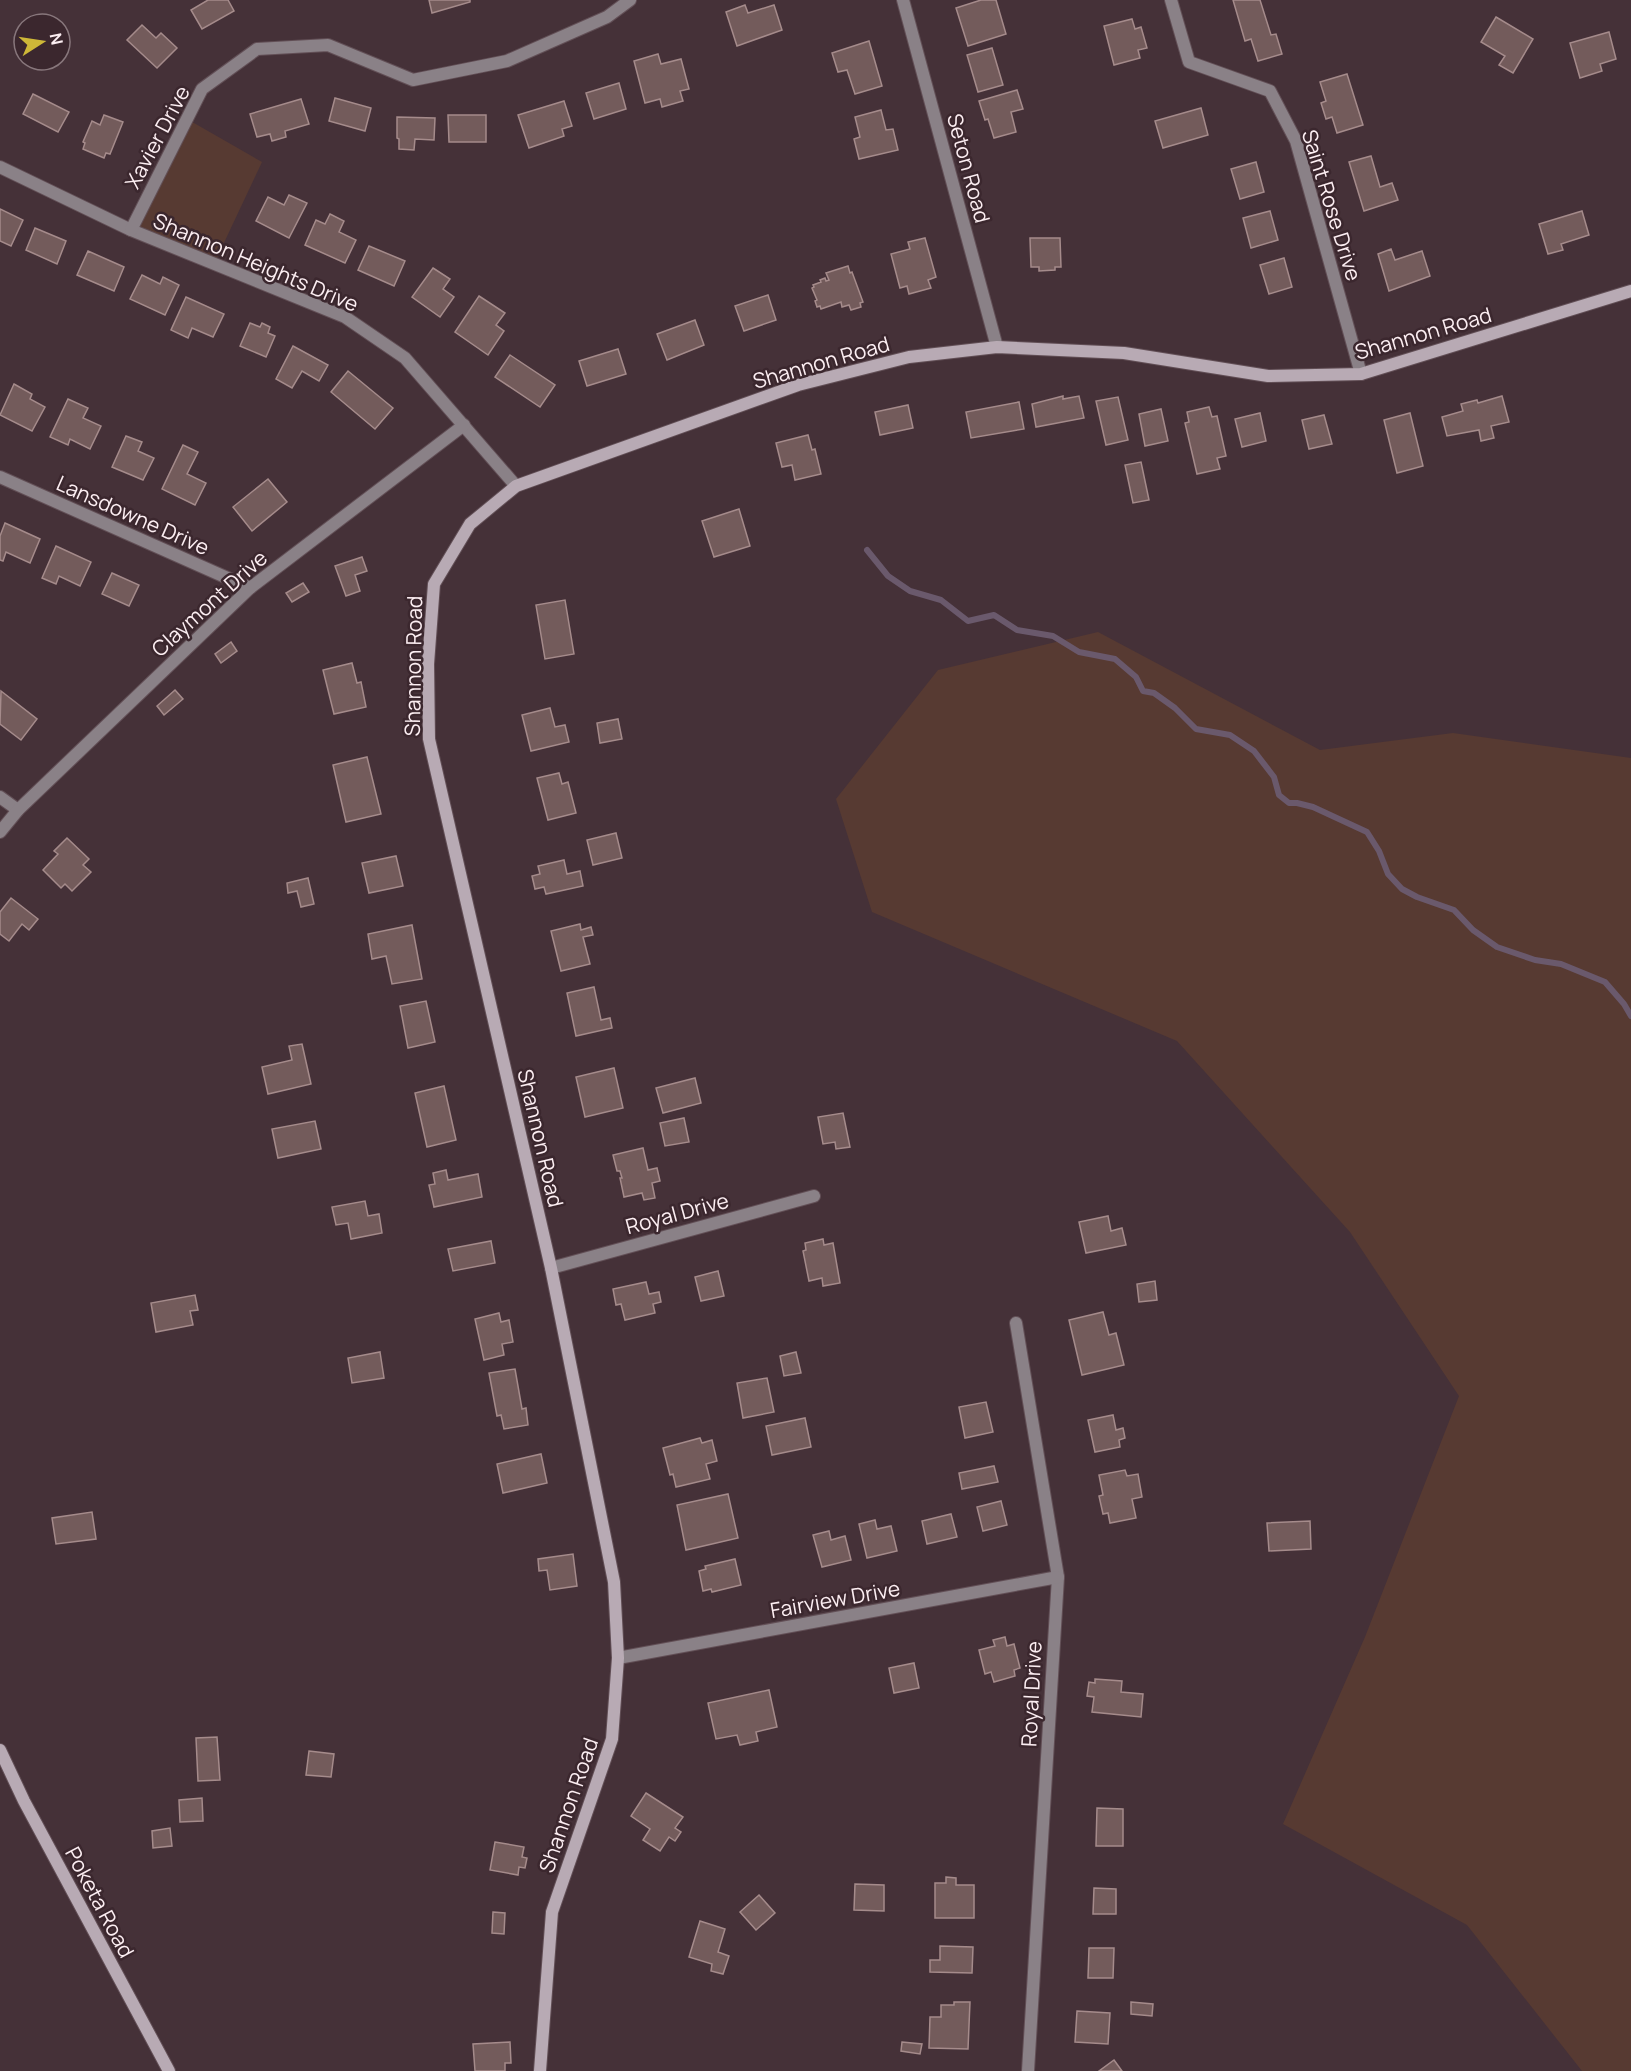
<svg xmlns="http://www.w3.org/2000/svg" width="1631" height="2071" viewBox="0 0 1631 2071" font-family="Manrope,sans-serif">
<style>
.green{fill:#573a32}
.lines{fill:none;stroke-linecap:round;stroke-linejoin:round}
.stream{stroke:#6a596c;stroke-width:6}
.building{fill:#735b5b;stroke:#a58b8b;stroke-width:1.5}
.street-casing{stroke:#624f56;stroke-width:14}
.secondary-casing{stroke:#624f56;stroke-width:14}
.street{stroke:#8a8187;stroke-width:12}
.secondary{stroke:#b8aab4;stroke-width:12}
.labels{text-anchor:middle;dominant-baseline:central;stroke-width:5;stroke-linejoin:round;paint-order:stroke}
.street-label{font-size:21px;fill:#fceef2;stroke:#3b272e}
</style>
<rect width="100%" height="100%" fill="#453138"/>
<g class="green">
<path d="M187 119 262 162 214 264 131 230Z"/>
<path d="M1098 632 1320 750 1453 733 1631 758V2071H1582L1467 1925 1283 1824 1365 1637 1459 1396 1350 1232 1177 1041 872 912 836 799 938 670Z"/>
</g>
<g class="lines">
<path class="stream" d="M867 550 888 576 910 591 941 600 968 621 994 615 1017 630 1053 636 1079 652 1115 659 1136 677 1143 691 1154 693 1175 708 1196 729 1230 735 1254 751 1274 777 1279 795 1289 803H1297L1313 807 1367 832 1379 851 1388 874 1402 889 1417 897 1454 910 1473 930 1497 947 1535 960 1561 964 1605 982 1624 1004 1631 1016"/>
</g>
<g class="building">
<path d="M208 0H228L234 11 202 29 191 10Z"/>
<path d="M429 0H470V2L432 13Z"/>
<path d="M981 0H996L1006 34 968 46 956 8Z"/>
<path d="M1233 0H1260L1271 35 1276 34 1282 54 1258 61 1251 39 1245 41Z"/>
<path d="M745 5 748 13 774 5 782 30 737 46 726 12Z"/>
<path d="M1496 17 1533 39 1513 73 1499 65 1505 56 1481 42Z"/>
<path d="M1132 19 1135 29 1141 27 1147 48 1138 50 1140 58 1114 65 1104 26Z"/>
<path d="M142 25 156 38 161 33 177 48 157 68 127 40Z"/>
<path d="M1609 32 1616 59 1600 64 1602 71 1580 78 1570 43Z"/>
<path d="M869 41 882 86 855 94 847 70 838 72 832 53Z"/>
<path d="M992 48 1003 85 978 92 967 55Z"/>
<path d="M658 54 661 64 681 59 689 89 680 91 683 101 662 107 660 99 645 103 634 61Z"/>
<path d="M1347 74 1363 125 1337 133 1332 117 1326 119 1321 103 1326 101 1320 82Z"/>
<path d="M619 83 626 109 594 119 586 93Z"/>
<path d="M1017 90 1023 109 1011 112 1016 132 994 138 988 119 985 120 979 101Z"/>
<path d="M33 94 69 112 58 132 23 114Z"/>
<path d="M335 98 371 108 365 131 329 121Z"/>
<path d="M301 99 309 124 285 131 286 137 272 141 270 134 257 137 250 114Z"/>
<path d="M564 101 572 126 562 129 564 136 529 148 518 115Z"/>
<path d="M1201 108 1208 135 1163 148 1155 121Z"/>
<path d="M881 110 886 130 893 129 898 150 859 159 854 139 860 137 855 117Z"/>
<path d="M104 115 123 122 110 154 106 153 104 158 83 149 85 143 83 142 92 121 100 125Z"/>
<path d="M448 115H486V142H449Z"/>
<path d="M397 117 435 118 434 140 415 139 414 150 399 149V139L397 138Z"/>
<path d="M1371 156 1380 187 1392 183 1398 200 1364 211 1349 162Z"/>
<path d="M1256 162 1264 192 1240 199 1231 169Z"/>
<path d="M289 195 307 203 289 238 256 221 268 197 284 205Z"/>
<path d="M0 209 23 220 11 246 0 241Z"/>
<path d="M1270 211 1278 240 1251 248 1243 218Z"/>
<path d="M1582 211 1589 235 1561 244 1563 250 1548 254 1539 224Z"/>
<path d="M330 214 344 221 339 232 356 240 345 263 305 245 316 220 325 224Z"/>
<path d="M35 228 66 241 57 264 26 250Z"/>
<path d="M925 238 936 277 928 280 931 288 909 294 907 286 900 288 891 254 910 249 908 242Z"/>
<path d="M1030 238H1060L1061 267H1055V270L1039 271V267H1031Z"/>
<path d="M369 246 405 261 394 286 358 270Z"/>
<path d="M1391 249 1395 260 1422 251 1430 276 1389 291 1378 254Z"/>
<path d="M88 251 124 267 114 291 77 275Z"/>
<path d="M1284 258 1292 287 1269 294 1260 265Z"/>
<path d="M848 266 850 273 852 272 863 302 860 303 861 307 851 310 849 305 842 307 841 302 821 309 820 306 817 307 815 301 817 300 812 288 814 287 813 285 821 282 820 280 825 278 826 281 829 280 826 273Z"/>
<path d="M433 268 450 279 443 289 454 297 440 317 412 297Z"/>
<path d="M142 275 160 284 163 277 179 285 165 315 130 299Z"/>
<path d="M768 295 776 320 744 331 735 306Z"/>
<path d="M479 296 505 313 496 325 504 331 488 355 455 332Z"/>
<path d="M186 297 224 314 213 337 192 328 188 338 171 330Z"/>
<path d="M695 320 704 345 667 360 657 334Z"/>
<path d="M250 323 260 327 262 323 270 327 268 333 275 336 266 357 240 346Z"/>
<path d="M293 346 328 365 319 381 302 371 292 388 276 379Z"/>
<path d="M618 349 626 374 587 386 579 361Z"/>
<path d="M510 355 555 385 540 407 495 377Z"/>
<path d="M348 371 393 408 375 429 331 392Z"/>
<path d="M14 384 32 394 30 399 45 407 32 431 0 415Z"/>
<path d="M1063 396V399L1079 396 1084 418 1036 427 1032 404Z"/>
<path d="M1502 396 1509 422 1491 426 1494 438 1481 441 1479 430 1447 436 1442 417 1463 411 1461 404 1477 400 1478 403Z"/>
<path d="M1118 397 1128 440 1106 445 1096 401Z"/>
<path d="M68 399 88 408 83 418 101 426 90 449 70 439 68 445 50 437Z"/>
<path d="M1019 402 1024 429 971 438 966 412Z"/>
<path d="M908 405 913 428 880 435 875 412Z"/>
<path d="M1209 407 1212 417 1217 416 1226 456 1217 458 1220 469 1197 474 1185 423 1189 422 1187 412Z"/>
<path d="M1161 409 1168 441 1145 446 1139 414Z"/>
<path d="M1260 413 1266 441 1242 447 1235 419Z"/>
<path d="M1410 413 1423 466 1397 473 1384 420Z"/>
<path d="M1324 415 1332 444 1309 449 1302 420Z"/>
<path d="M808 435 812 450 815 449 821 474 795 480 792 465 782 467 776 443Z"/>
<path d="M126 436 142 442 138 451 154 458 143 480 112 467Z"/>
<path d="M183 445 198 452 187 474 206 483 195 505 162 489Z"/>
<path d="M1141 462 1149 500 1133 503 1125 465Z"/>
<path d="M268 479 287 502 252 531 233 507Z"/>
<path d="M739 509 750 546 714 557 702 521Z"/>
<path d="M5 523 40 539 30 563 6 552 3 561 0 560V536Z"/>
<path d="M56 546 91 562 80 586 59 576 56 584 42 578Z"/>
<path d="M362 557 367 571 355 575 360 591 346 596 335 566Z"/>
<path d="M112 573 139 585 129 606 102 594Z"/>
<path d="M303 583 309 592 292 602 286 593Z"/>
<path d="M565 600 574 654 545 659 536 605Z"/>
<path d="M231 642 237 651 221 663 215 654Z"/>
<path d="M352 663 357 683 361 682 366 707 334 714 323 670Z"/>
<path d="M175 690 183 699 164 715 157 706Z"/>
<path d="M1 691 37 719 21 740 0 724Z"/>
<path d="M550 708 555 727 565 725 569 742 531 751 522 715Z"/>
<path d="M618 719 622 739 600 743 597 723Z"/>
<path d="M367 757 381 814 346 822 333 765Z"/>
<path d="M559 773 562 784 568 782 576 813 548 820 537 778Z"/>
<path d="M616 833 622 858 593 865 587 840Z"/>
<path d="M67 838 89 859 83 865 91 872 72 891 65 884 61 888 43 870 58 854 54 851Z"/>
<path d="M396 856 403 886 369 893 362 863Z"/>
<path d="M564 860 567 874 580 871 583 886 546 894 544 887 535 889 532 876 540 874 538 866Z"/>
<path d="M308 878 314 904 301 907 297 891 288 893 287 883Z"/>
<path d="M11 898 38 919 29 930 22 924 9 941 0 934V912Z"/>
<path d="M580 924 581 930 591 927 593 935 583 937 590 964 561 971 551 931Z"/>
<path d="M412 925 422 979 392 984 386 956 372 959 368 934Z"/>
<path d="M594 987 601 1020 610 1018 612 1028 576 1036 567 993Z"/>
<path d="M426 1001 435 1042 408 1048 400 1006Z"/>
<path d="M302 1044 311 1084 268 1094 262 1067 292 1060 289 1046Z"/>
<path d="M614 1068 623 1108 585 1117 576 1077Z"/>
<path d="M695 1078 701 1103 663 1113 656 1088Z"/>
<path d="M444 1086 456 1140 427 1147 415 1093Z"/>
<path d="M843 1113 850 1147 836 1149 835 1142 823 1144 818 1117Z"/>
<path d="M684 1118 689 1142 665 1146 660 1123Z"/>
<path d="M315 1121 321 1149 278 1158 272 1129Z"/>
<path d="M643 1148 648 1170 657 1168 660 1181 652 1183 655 1198 644 1200 642 1193 624 1197 620 1178H622L620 1171H617L613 1155Z"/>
<path d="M446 1170 448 1180 478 1174 482 1197 434 1207 429 1185 435 1184 433 1173Z"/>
<path d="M365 1201 368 1216 379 1214 382 1233 351 1239 348 1223 336 1225 332 1207Z"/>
<path d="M1108 1216 1111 1231 1122 1228 1126 1245 1086 1253 1079 1222Z"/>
<path d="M823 1239 824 1245 833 1243 840 1283 823 1286 822 1278 809 1281 803 1251 806 1250 805 1243Z"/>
<path d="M491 1241 495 1263 453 1271 448 1249Z"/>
<path d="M718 1271 724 1296 701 1301 695 1277Z"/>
<path d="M1155 1281 1157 1300 1139 1302 1137 1284Z"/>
<path d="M646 1282 649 1294 659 1292 661 1302 653 1304 655 1313 625 1320 621 1304 616 1305 613 1289Z"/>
<path d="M195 1295 198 1310 190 1311 193 1325 156 1332 151 1303Z"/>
<path d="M1103 1312 1109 1335 1116 1333 1124 1365 1082 1375 1069 1320Z"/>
<path d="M499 1313 501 1322 509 1320 513 1342 502 1344 504 1355 484 1360 475 1319Z"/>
<path d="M380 1352 384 1378 352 1383 348 1358Z"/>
<path d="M796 1352 801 1373 784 1376 780 1356Z"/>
<path d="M515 1369 522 1409 526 1408 528 1425 504 1429 501 1415 497 1416 489 1373Z"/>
<path d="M767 1378 774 1412 743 1418 737 1383Z"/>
<path d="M986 1402 993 1432 965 1438 959 1407Z"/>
<path d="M1113 1415 1116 1430 1123 1428 1125 1438 1119 1440 1120 1447 1095 1452 1088 1420Z"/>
<path d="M805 1418 811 1447 772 1455 766 1426Z"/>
<path d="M700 1438 702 1443 712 1440 717 1461 706 1464 710 1479 676 1487 673 1474 670 1475 663 1448Z"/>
<path d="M541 1454 547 1483 503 1493 497 1464Z"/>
<path d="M994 1466 998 1482 962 1489 959 1473Z"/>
<path d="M1125 1470 1127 1476 1138 1474 1142 1497 1132 1499 1136 1518 1110 1523 1108 1513 1103 1514 1099 1496 1103 1495 1099 1475Z"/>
<path d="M728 1494 738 1538 686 1550 677 1505Z"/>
<path d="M1001 1501 1007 1525 983 1531 977 1507Z"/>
<path d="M92 1512 96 1539 56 1544 52 1518Z"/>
<path d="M951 1514 957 1537 927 1544 922 1521Z"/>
<path d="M875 1520 877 1529 891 1526 897 1551 867 1558 859 1524Z"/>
<path d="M1310 1521 1311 1549 1269 1551 1267 1523Z"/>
<path d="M829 1531 831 1540 845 1536 851 1560 822 1567 813 1535Z"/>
<path d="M573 1554 577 1586 550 1590 547 1570 539 1571 538 1559Z"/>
<path d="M735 1559 741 1585 712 1592 711 1589 703 1591 699 1571 706 1569 705 1566Z"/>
<path d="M1005 1637 1007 1646 1014 1644 1020 1668 1014 1670 1015 1676 994 1682 991 1672 985 1674 979 1650 995 1646 993 1640Z"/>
<path d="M914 1663 919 1688 894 1693 889 1668Z"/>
<path d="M1095 1679 1122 1681 1121 1692 1143 1694 1141 1717 1092 1712 1094 1697 1087 1696 1089 1682 1095 1683Z"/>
<path d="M769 1690 777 1727 756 1732 758 1741 740 1745 737 1735 716 1739 708 1703Z"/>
<path d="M217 1737 220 1780 198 1781 196 1738Z"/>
<path d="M309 1751 334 1754 331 1777 306 1775Z"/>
<path d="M646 1793 683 1817 675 1828 681 1832 675 1841 669 1837 660 1851 643 1840 650 1829 631 1816Z"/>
<path d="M202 1798 203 1821 180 1822 179 1800Z"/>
<path d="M1097 1808 1123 1809V1846H1096Z"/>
<path d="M170 1828 172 1846 153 1848 152 1831Z"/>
<path d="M495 1842 524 1847 522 1857 527 1858 525 1868 519 1867 518 1875 490 1870Z"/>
<path d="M946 1877 956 1878V1885H974V1918H935V1883H946Z"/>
<path d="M855 1884 884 1885V1911L854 1910Z"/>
<path d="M1094 1888 1116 1889V1914H1093Z"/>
<path d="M759 1895 775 1913 756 1930 740 1912Z"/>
<path d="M493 1912 505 1913 504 1934 492 1933Z"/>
<path d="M700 1921 725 1929 718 1952 729 1956 723 1974 711 1971 712 1964 689 1957Z"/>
<path d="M940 1946 973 1947 972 1973 930 1972V1960H940Z"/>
<path d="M1089 1948H1114L1113 1978H1088Z"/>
<path d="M954 2002H970L968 2049 929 2048 930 2017H941V2005H954Z"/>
<path d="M1131 2002 1153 2004 1152 2016 1131 2014Z"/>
<path d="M1077 2011 1110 2013 1108 2044 1075 2042Z"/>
<path d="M510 2042 511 2063H505V2071H475L473 2044Z"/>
<path d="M902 2042 922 2044 920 2054 901 2051Z"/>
<path d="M1114 2060 1122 2071H1099Z"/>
</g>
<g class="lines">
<g class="street-casing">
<g id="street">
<path d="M903 0 997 347"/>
<path d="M1171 0 1189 62 1270 91 1296 141 1361 374"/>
<path d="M0 167 131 230 345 317 405 358 516 486"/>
<path d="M131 230 202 89 257 49 328 45 413 80 507 61 607 17 630 0"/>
<path d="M0 477 250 588"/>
<path d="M0 797 18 810"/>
<path d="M0 832 18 810 250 588 464 425"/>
<path d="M551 1268 814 1196"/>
<path d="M1016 1323 1058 1577 1028 2071"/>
<path d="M618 1658 1058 1577"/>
</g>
</g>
<g class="secondary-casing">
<g id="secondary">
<path d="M0 1750 24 1801 169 2071"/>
<path d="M540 2071 552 1912 612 1739 618 1658 614 1582 551 1268 429 739 428 664 434 584 470 524 516 486 798 385 909 357 997 347 1124 353 1268 376 1361 374 1631 291"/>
</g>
</g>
<use href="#street" class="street"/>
<use href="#secondary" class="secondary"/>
</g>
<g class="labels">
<g class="street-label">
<text transform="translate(157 137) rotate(-62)">Xavier Drive</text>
<text transform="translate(969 168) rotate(75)">Seton Road</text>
<text transform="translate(1332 205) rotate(73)">Saint Rose Drive</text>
<text transform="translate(256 262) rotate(23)">Shannon Heights Drive</text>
<text transform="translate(1423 333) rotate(-16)">Shannon Road</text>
<text transform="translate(821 362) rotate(-16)">Shannon Road</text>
<text transform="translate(133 515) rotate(24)">Lansdowne Drive</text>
<text transform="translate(209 603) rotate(-42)">Claymont Drive</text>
<text transform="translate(413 666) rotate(-89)">Shannon Road</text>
<text transform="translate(541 1138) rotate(77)">Shannon Road</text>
<text transform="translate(677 1213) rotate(-15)">Royal Drive</text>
<text transform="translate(835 1599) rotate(-10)">Fairview Drive</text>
<text transform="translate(1031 1694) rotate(-87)">Royal Drive</text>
<text transform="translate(568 1805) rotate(-71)">Shannon Road</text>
<text transform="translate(100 1902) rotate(62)">Poketa Road</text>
</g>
</g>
<g transform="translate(42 42) rotate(78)"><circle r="28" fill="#3b272e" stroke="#88777c" stroke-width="1.5"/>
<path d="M0-4.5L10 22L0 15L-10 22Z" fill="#ceb838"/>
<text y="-9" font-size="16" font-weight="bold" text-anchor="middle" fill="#fceef2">N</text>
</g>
</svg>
